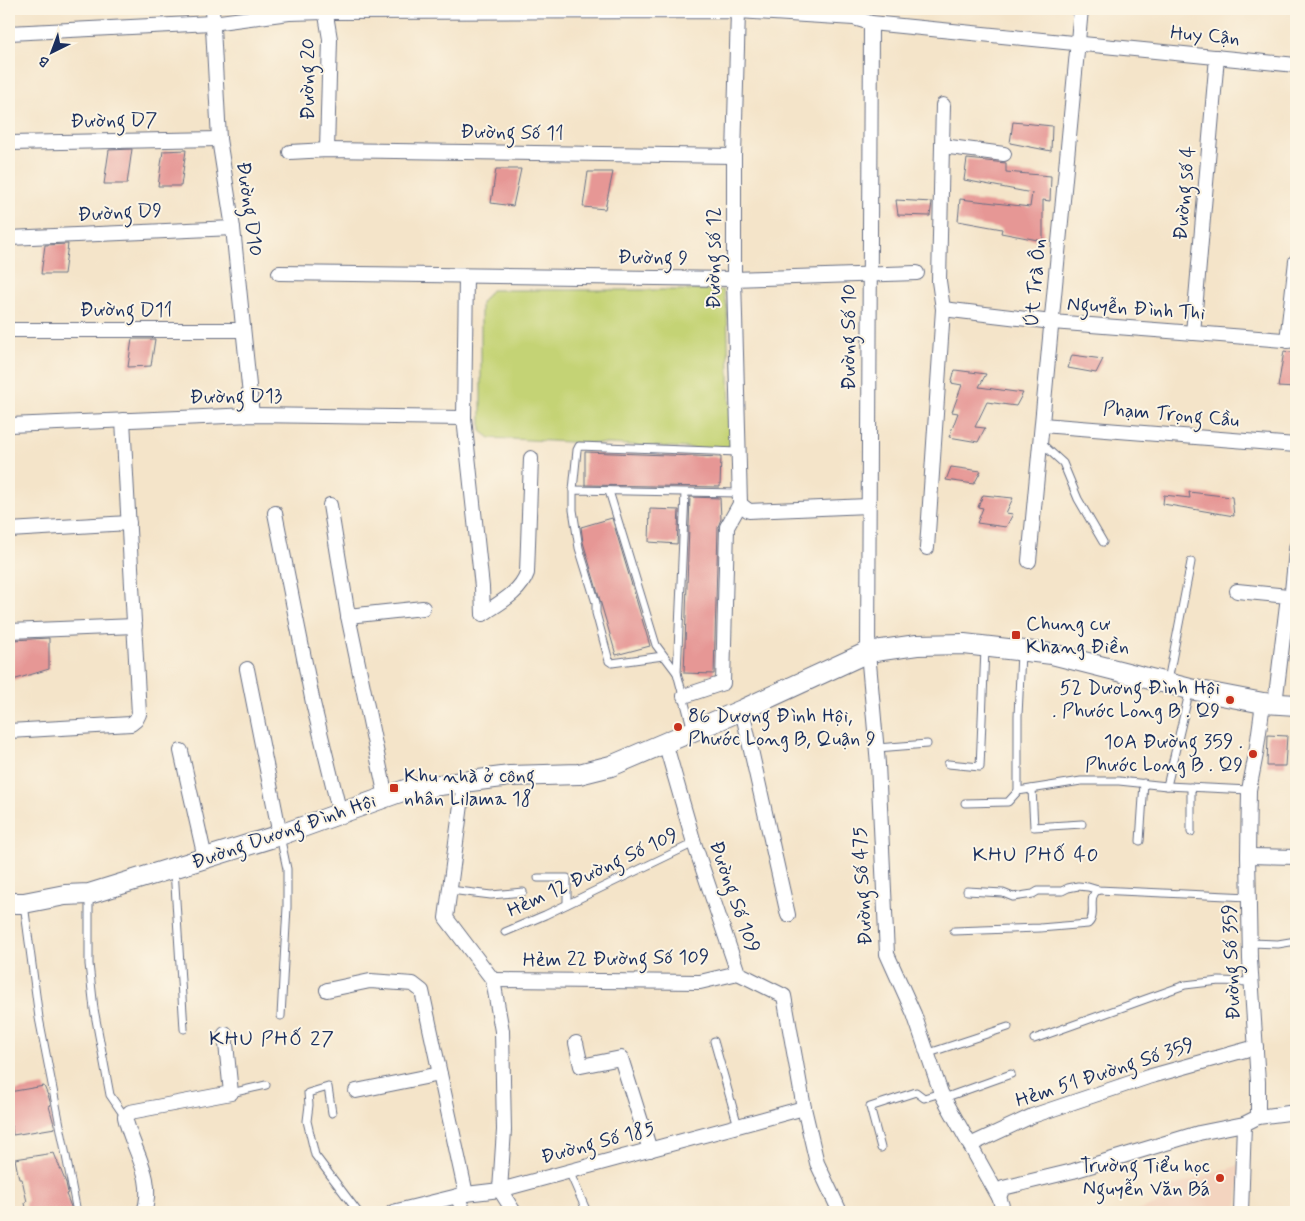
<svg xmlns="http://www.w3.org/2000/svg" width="1305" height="1221" viewBox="0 0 1305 1221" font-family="Mynerve,sans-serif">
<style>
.built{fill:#f3d4bf}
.green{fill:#c4d375;stroke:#70816a}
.building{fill:#e69795}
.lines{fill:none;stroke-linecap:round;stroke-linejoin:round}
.lane-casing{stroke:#676e83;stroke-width:9}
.street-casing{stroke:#676e83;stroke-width:16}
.secondary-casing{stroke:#676e83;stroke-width:22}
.lane{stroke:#fff;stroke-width:7}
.street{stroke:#fff;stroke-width:14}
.secondary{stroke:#fff;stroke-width:20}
.poi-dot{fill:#c8321e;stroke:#fcf5e5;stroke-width:2}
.labels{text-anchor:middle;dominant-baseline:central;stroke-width:4;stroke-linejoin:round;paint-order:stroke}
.street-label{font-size:20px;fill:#1b2f5e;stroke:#fcf5e5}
.poi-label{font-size:20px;fill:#1b2f5e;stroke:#fcf5e5;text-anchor:start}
.neighbourhood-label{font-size:21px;letter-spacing:1px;fill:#1b2f5e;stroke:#fcf5e5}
</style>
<rect width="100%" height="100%" fill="#fcf5e5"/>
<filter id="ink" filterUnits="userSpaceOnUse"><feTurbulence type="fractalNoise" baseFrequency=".02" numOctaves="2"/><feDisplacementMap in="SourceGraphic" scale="10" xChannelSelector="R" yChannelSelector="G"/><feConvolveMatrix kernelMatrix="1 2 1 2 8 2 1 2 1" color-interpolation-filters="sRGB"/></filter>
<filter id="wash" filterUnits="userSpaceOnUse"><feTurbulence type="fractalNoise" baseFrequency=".0096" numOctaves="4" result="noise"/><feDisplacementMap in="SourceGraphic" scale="20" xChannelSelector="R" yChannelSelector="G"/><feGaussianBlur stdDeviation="1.12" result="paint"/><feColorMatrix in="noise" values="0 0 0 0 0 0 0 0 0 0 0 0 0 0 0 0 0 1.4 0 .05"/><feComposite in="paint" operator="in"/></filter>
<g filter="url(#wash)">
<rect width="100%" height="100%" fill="#f4e4c9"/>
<path class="built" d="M1240 1165 1237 1212H1136L1163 1201 1161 1190Z"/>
<path class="green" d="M491 290H723L727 308 731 442 727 450 490 438 481 431V303Z"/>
<g id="blocks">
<g class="building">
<path d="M1013 122 1052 126 1051 151 1010 143Z"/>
<path d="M132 149 127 184H104L109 150Z"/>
<path d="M186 150 181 186H158L163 151Z"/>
<path d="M967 159 1006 163V172L1051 176 1050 201 1043 200V241L1001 233 1002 229 958 221 960 199 1030 207 1032 193 964 180Z"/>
<path d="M496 169H521L513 206 491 203Z"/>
<path d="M588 172H613L605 209 583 207Z"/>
<path d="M896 200 932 202 930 216 898 215Z"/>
<path d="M68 244 64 274H41L45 245Z"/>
<path d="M132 339H155L151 366 128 367Z"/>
<path d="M1284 351 1296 353V388L1278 387Z"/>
<path d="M1072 355 1103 359 1096 373 1068 368Z"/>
<path d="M955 370 986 374 979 387 1023 393 1016 406 987 402 975 427 985 428 978 442 949 437 958 413 952 412 962 385 951 383Z"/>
<path d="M585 452 721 457 720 487 585 485Z"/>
<path d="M951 467 981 471 974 484 946 480Z"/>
<path d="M1189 492 1232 497 1234 516 1163 504 1164 495 1190 498Z"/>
<path d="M983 495 1013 498 1006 513 1013 514 1006 527 977 523 983 508 978 507Z"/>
<path d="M690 497 720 498 721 519 718 527 714 674 684 673Z"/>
<path d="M650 509 679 510 677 544 649 542Z"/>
<path d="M612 518 650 646 616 655 583 542 581 527Z"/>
<path d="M49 638V669L13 680V640Z"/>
<path d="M1268 735 1287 736 1285 766H1267Z"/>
<path d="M44 1086 49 1098 51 1105 49 1106 55 1128 13 1135 11 1123H9V1092Z"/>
<path d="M54 1153 66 1183 68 1193 66 1194 73 1212H27L25 1203 27 1202 22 1179H19L15 1159Z"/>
</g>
</g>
</g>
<g filter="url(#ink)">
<use href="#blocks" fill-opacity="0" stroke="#676e83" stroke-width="1"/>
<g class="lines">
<g class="lane-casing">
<g id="lane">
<path d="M1041 443 1063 463 1078 499 1103 542"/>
<path d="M573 490 577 450 579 446 738 452"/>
<path d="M609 491 656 645 677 673"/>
<path d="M685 493 677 673 692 730"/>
<path d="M1288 596 1293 546 1296 540"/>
<path d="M663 656 612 663 609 661 596 613V603L579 548 573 510V490L739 493"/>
<path d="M1168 681 1191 562"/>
<path d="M877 748 927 744"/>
<path d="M948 764 980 767 985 649"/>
<path d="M1167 786 1249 790"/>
<path d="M1191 787V832"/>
<path d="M1032 789 1034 827 1082 824"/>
<path d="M1018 791 1081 781H1119L1167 786 1190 689"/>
<path d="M965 803 1008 802 1018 791V716L1021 653"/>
<path d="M1295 806H1296"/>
<path d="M280 836 287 869V907L281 1016"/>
<path d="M1140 841 1144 783"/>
<path d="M174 869 184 1029"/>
<path d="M538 878H567V904"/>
<path d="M450 890 491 895 523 892"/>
<path d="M967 891 1003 893 1013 897 1033 894 1038 891H1062L1068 888 1078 886 1088 887 1098 890 1249 897"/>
<path d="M89 895V964L94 1009 110 1095 125 1117"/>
<path d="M24 904 39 1018 76 1207"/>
<path d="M954 931 1040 928 1088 924C1098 915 1086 897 1098 890"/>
<path d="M505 932 545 915 694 843"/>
<path d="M1251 943 1278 944 1296 941"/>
<path d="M1034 1039 1185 985 1219 981 1252 982"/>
<path d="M714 1041 738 1126"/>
<path d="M929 1053 1008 1027"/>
<path d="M231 1093 266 1085"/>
<path d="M944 1098 1011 1074"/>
<path d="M332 1113 328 1087 308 1093 309 1105 307 1121 315 1155 358 1212"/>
<path d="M881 1148 870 1107 916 1092 924 1098 941 1093"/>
<path d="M569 1171 587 1212"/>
</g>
</g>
<g class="street-casing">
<g id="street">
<path d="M212 9 219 139 233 228 252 415"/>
<path d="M325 9 330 39 327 150"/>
<path d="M738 11 734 156V279L740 504"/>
<path d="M871 23 868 652 878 764 887 954 914 1014 941 1093 999 1197 1004 1212"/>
<path d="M9 33 212 23 289 13 326 12 738 11 854 18 871 23 1296 65"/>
<path d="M9 143 219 139"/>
<path d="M942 146 943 105"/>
<path d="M290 152 327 150 734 156"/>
<path d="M9 238 233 228"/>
<path d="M279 273 734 279 917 273"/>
<path d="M466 276 464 418 482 587 483 614"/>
<path d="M943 309 1052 322 1296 341"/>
<path d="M9 330H243"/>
<path d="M1193 333 1217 57"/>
<path d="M1287 341 1296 261"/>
<path d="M9 425 252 415 464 418"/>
<path d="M1042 425 1296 445"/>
<path d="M740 504 749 511 868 506"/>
<path d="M330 505 348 616 386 797"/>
<path d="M275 513 313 703 340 814"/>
<path d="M9 530 129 523"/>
<path d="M927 548 943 309 939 281 942 146 1004 154"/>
<path d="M1029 561 1081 9"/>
<path d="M1237 591 1288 596 1275 704"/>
<path d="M483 614C499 603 520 593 527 573L531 458"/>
<path d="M348 616 423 608"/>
<path d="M9 631 135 626"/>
<path d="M247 669 280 835"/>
<path d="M684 696 723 683 727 527 740 504"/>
<path d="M742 710 788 915"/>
<path d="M9 731 131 724 136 720 139 714 123 420"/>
<path d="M665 742 694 843 738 973 784 996 804 1108 817 1163 840 1212"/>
<path d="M181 751 205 858"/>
<path d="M464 782 446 918 493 980 502 1031 504 1130 500 1190 514 1212"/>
<path d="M1248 856 1296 857"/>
<path d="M493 980 700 982 738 973"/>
<path d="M327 990 370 981 413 984 422 991 466 1194"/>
<path d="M576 1043 581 1066 621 1058 650 1150"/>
<path d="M356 1091 440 1074"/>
<path d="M1258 1117 1296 1112"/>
<path d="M970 1145 1032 1116 1148 1077 1256 1047"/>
<path d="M457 1196 464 1212"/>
<path d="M999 1197 1003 1188 1073 1171 1199 1133 1244 1124 1258 1117V1082L1250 959 1248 856 1249 790 1256 754 1263 703"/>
<path d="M144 1212C156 1177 132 1150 125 1117L130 1112 231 1093 225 1034"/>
<path d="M393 1212 466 1194 500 1190 804 1108"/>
<path d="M1241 1212 1244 1124"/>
</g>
</g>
<g class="secondary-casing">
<path id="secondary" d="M9 903H24L65 895 89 894 280 835 408 789 510 776 579 774 611 766 742 710 868 652 917 645 964 644 1052 654 1190 689 1263 703 1296 705"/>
</g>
<use href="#lane" class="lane"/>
<use href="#street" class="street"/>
<use href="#secondary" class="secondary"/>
</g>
</g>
<g class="poi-dot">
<rect x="1011" y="630" width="10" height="10" rx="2.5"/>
<circle cx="1230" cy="700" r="5"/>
<circle cx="678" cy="727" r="5"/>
<circle cx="1253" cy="754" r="5"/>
<rect x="389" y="783" width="10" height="10" rx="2.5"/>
<circle cx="1220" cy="1178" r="5"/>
</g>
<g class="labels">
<g class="street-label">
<text transform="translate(1205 36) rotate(5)">Huy Cận</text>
<text transform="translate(308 79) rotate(-90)">Đường 20</text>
<text transform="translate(114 121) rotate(-1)">Đường D7</text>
<text transform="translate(512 133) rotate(1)">Đường Số 11</text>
<text transform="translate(1185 193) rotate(-85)">Đường số 4</text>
<text transform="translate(249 209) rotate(82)">Đường D10</text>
<text transform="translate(120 213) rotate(-3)">Đường D9</text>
<text transform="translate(653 258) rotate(1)">Đường 9</text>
<text transform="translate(714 258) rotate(-90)">Đường số 12</text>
<text transform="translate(1036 283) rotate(-85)">Út Trà Ôn</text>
<text transform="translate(1136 309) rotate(4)">Nguyễn Đình Thi</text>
<text x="126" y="310">Đường D11</text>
<text transform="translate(849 337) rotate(-90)">Đường Số 10</text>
<text transform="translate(236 397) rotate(-1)">Đường D13</text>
<text transform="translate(1171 415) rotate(5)">Phạm Trọng Cầu</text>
<text transform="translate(284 832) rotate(-19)">Đường Dương Đình Hội</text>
<text transform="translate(593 873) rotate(-25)">Hẻm 12 Đường Số 109</text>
<text transform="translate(863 886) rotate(-93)">Đường Số 475</text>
<text transform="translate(734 897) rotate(71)">Đường Số 109</text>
<text transform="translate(616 959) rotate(-1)">Hẻm 22 Đường Số 109</text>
<text transform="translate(1232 962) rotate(-92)">Đường Số 359</text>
<text transform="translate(1105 1073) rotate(-18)">Hẻm 51 Đường Số 359</text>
<text transform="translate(598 1143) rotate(-15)">Đường Số 185</text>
</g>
<g class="poi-label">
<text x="1026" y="624">Chung cư<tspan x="1026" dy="23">Khang Điền</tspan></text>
<text x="1220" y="688" text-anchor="end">52 Dương Đình Hội<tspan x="1220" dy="23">. Phước Long B . Q9</tspan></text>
<text x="688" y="716">86 Dương Đình Hội,<tspan x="688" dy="23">Phước Long B, Quận 9</tspan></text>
<text x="1243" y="742" text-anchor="end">10A Đường 359 .<tspan x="1243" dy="23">Phước Long B . Q9</tspan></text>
<text x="404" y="776">Khu nhà ở công<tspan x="404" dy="23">nhân Lilama 18</tspan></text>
<text x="1210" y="1166" text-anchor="end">Trường Tiểu học<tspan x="1210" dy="23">Nguyễn Văn Bá</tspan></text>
</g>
<g class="neighbourhood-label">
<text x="1036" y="855">KHU PHỐ 40</text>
<text x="272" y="1039">KHU PHỐ 27</text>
</g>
</g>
<rect width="1305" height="1221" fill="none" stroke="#fcf5e5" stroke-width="30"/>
<g transform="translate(52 52) rotate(222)" stroke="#fcf5e5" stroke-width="4" paint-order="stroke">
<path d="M0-4L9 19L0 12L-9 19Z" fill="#1b2f5e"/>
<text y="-8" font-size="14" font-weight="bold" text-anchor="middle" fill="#1b2f5e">B</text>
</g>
</svg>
